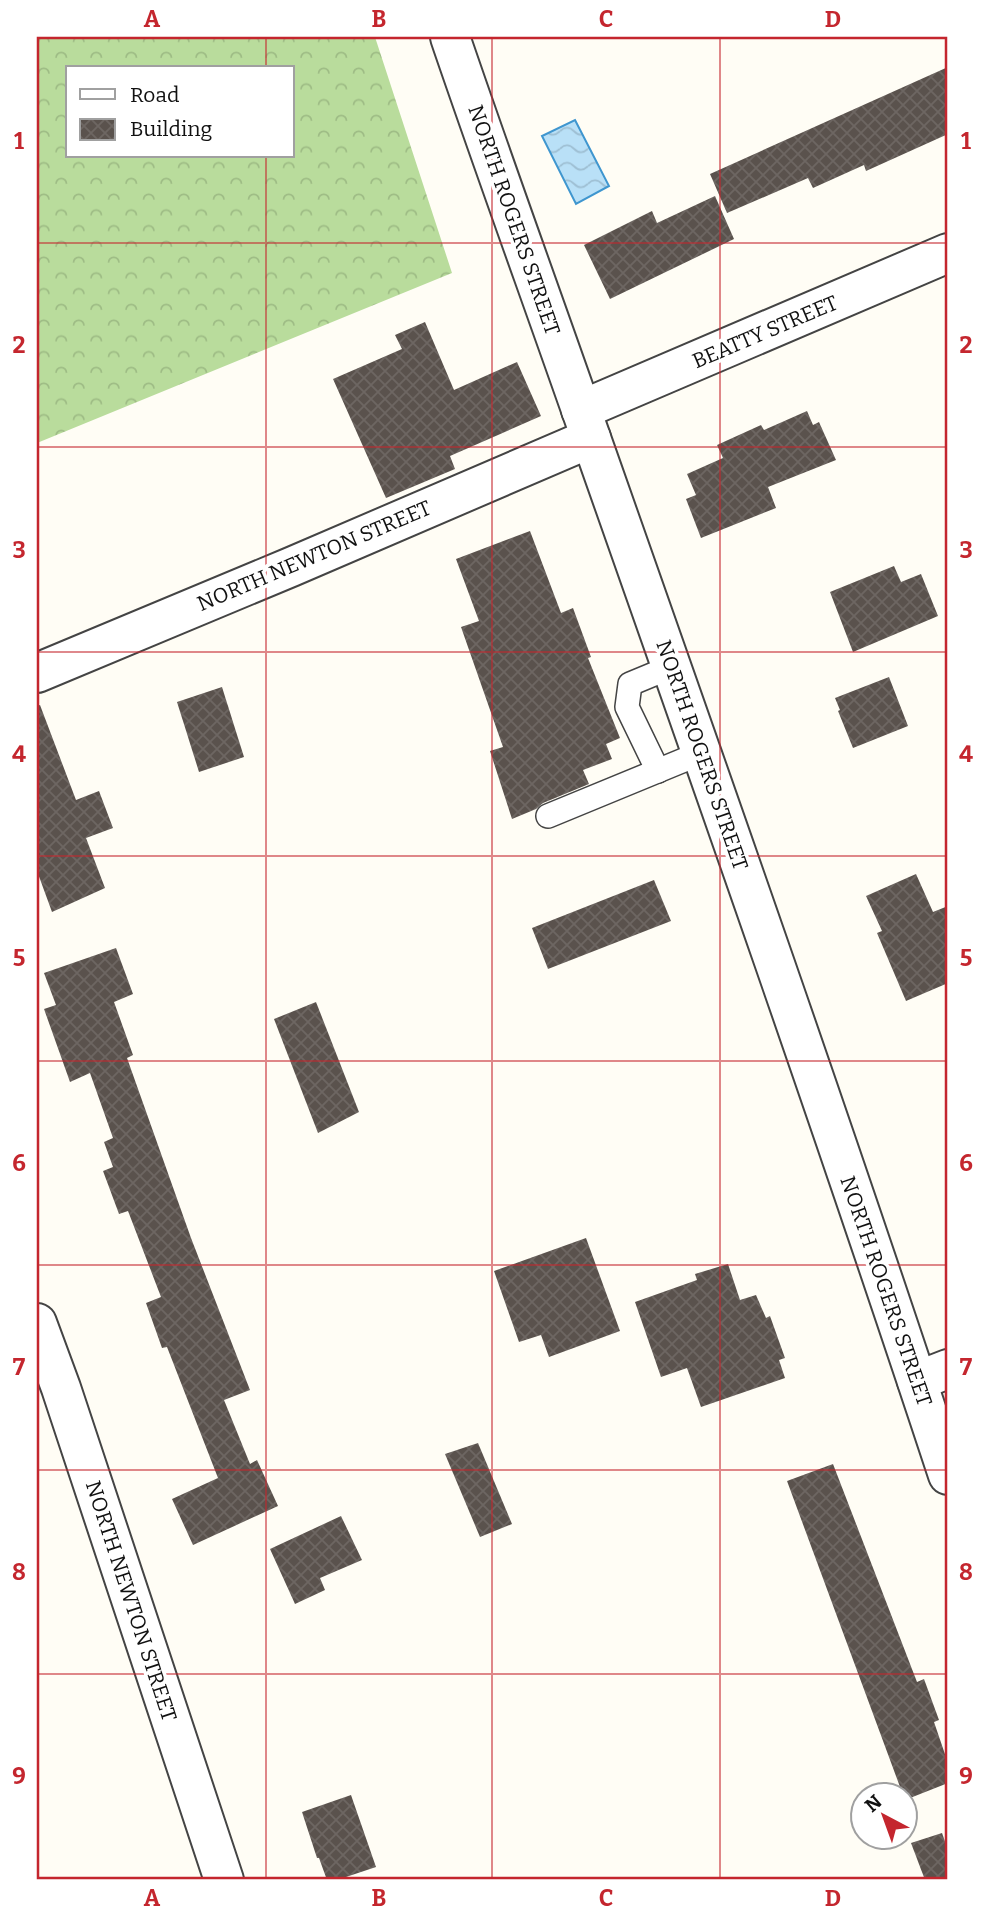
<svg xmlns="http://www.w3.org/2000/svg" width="985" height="1917" viewBox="0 0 985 1917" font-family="Bitter,serif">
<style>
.forest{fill:url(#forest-crowns);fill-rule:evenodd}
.water{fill:url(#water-waves);stroke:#3f96cf;stroke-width:2}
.building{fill:url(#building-cross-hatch)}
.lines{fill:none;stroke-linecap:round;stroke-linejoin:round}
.service-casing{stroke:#444;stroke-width:26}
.minor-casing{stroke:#444;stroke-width:42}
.service{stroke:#fff;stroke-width:23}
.minor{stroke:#fff;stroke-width:38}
.grid{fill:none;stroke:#c4262e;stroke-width:2;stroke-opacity:0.55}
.labels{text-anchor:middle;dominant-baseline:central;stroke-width:7;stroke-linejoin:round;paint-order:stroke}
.street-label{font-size:21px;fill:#111;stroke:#fff}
.neatline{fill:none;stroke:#c4262e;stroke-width:2.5}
.grid-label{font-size:23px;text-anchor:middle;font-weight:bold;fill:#c4262e}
</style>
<defs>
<pattern id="forest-crowns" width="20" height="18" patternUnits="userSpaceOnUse" patternTransform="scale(1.75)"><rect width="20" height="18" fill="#b9dc9c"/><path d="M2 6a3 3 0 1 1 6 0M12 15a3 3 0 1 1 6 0" fill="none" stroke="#9ebc85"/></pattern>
<pattern id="water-waves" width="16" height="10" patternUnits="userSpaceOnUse" patternTransform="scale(1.75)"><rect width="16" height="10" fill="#b9e0f7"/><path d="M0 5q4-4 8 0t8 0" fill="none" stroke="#9ebfd3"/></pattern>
<pattern id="building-cross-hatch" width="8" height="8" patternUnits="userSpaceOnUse" patternTransform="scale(1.75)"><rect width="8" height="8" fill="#5a524d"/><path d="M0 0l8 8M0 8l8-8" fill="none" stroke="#6d6662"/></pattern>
</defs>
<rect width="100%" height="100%" fill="#fffdf5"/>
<path class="forest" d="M37 37H375L452 273 37 443ZM68 68H292V156H68Z"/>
<path class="water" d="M575 120 609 186 576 204 542 136Z"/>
<g class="building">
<path d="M948 67V134L866 171 864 165 813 188 808 178 727 213 710 174Z"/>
<path d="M715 196 734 239 610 299 584 245 652 211 657 223Z"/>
<path d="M425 322 454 390 517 362 541 416 450 456 455 469 386 498 333 379 402 349 395 335Z"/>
<path d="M807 411 813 425 819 422 836 460 768 487 776 508 701 538 686 499 696 495 687 474 723 458 717 445 761 425 764 430Z"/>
<path d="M530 531 561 613 573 608 591 657 588 658 620 738 606 744 612 759 583 770 589 784 543 803 536 809 512 819 490 751 503 747 461 627 479 621 456 559Z"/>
<path d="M894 566 901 582 921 574 938 616 853 652 830 592Z"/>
<path d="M889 677 908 726 853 748 838 711 840 710 835 698Z"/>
<path d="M222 687 244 757 199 772 177 702Z"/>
<path d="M40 705 76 800 99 791 113 828 86 838 105 888 52 912 37 871V706Z"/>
<path d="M916 874 933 912 948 906V983L906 1001 877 933 882 931 866 896Z"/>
<path d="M654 880 671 921 548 969 532 928Z"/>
<path d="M116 948 133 994 114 1002 133 1055 127 1058 191 1238 250 1390 224 1400 250 1464 257 1460 278 1506 193 1545 172 1499 218 1478 167 1347 162 1348 146 1303 161 1297 128 1211 119 1214 103 1171 113 1167 104 1142 113 1138 90 1073 70 1082 44 1009 56 1005 44 973Z"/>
<path d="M316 1002 359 1112 318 1133 274 1019Z"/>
<path d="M586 1238 620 1331 549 1357 541 1335 519 1342 494 1271Z"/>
<path d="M728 1264 740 1300 756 1295 766 1318 770 1316 785 1358 779 1360 785 1378 701 1407 687 1368 661 1377 635 1302 697 1280 695 1274Z"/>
<path d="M478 1443 512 1524 480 1537 445 1454Z"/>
<path d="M833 1464 917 1682 924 1679 939 1720 934 1722 948 1763V1783L905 1800V1795H903L787 1481Z"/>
<path d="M341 1516 362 1560 320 1578 325 1590 295 1604 270 1549Z"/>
<path d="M351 1795 376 1867 337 1880H327L319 1858H317L302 1812Z"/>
<path d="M942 1833 948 1850V1880H925L911 1843Z"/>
</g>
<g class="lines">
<g class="service-casing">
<g id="service">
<path d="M658 771 627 707 630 684 671 667"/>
<path d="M548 816 701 753"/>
</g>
</g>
<g class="minor-casing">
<g id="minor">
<path d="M450 37C496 172 545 306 592 441 713 785 834 1129 948 1475"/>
<path d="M581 410 948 253"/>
<path d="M37 673 291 567 591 438"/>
<path d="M37 1323 61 1388 224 1880"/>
<path d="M917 1381 948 1369"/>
</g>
</g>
<use href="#service" class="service"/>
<use href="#minor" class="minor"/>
</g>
<path class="grid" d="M266 37V68M492 37V1880M720 37V1880M266 156V1880M37 243H948M37 447H948M37 652H948M37 856H948M37 1061H948M37 1265H948M37 1470H948M37 1674H948"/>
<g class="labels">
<g class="street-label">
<text transform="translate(514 220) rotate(71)">NORTH ROGERS STREET</text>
<text transform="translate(765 332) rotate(-23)">BEATTY STREET</text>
<text transform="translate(314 556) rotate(-23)">NORTH NEWTON STREET</text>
<text transform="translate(702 755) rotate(71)">NORTH ROGERS STREET</text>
<text transform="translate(886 1291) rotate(71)">NORTH ROGERS STREET</text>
<text transform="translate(131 1601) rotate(72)">NORTH NEWTON STREET</text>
</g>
</g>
<rect width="985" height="1917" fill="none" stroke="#ffffff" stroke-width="77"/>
<rect x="66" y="66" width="228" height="91" fill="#ffffff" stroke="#a0a0a0" stroke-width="2"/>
<rect x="80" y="89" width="35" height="10" fill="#ffffff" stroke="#a0a0a0" stroke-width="2"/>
<text x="130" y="102" font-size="21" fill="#111111">Road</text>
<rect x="80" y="119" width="35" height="21" fill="url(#building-cross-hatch)" stroke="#a0a0a0" stroke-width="2"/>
<text x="130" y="136" font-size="21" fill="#111111">Building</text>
<g transform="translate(884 1816) rotate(319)"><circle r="33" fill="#ffffff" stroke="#a0a0a0" stroke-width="2"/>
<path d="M0-5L12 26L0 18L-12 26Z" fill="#c4262e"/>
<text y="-10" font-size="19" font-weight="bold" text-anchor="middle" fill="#111111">N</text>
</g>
<rect x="38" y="38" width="908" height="1840" class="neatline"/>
<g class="grid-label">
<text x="152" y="27">A</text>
<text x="379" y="27">B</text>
<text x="606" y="27">C</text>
<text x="833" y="27">D</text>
<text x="19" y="149">1</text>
<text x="966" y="149">1</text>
<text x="19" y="353">2</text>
<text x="966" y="353">2</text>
<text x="19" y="558">3</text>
<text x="966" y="558">3</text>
<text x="19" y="762">4</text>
<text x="966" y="762">4</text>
<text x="19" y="966">5</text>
<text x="966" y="966">5</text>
<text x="19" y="1171">6</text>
<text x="966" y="1171">6</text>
<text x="19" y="1375">7</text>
<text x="966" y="1375">7</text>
<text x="19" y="1580">8</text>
<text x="966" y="1580">8</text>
<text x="19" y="1784">9</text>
<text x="966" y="1784">9</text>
<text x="152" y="1906">A</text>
<text x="379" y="1906">B</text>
<text x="606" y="1906">C</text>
<text x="833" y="1906">D</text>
</g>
</svg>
